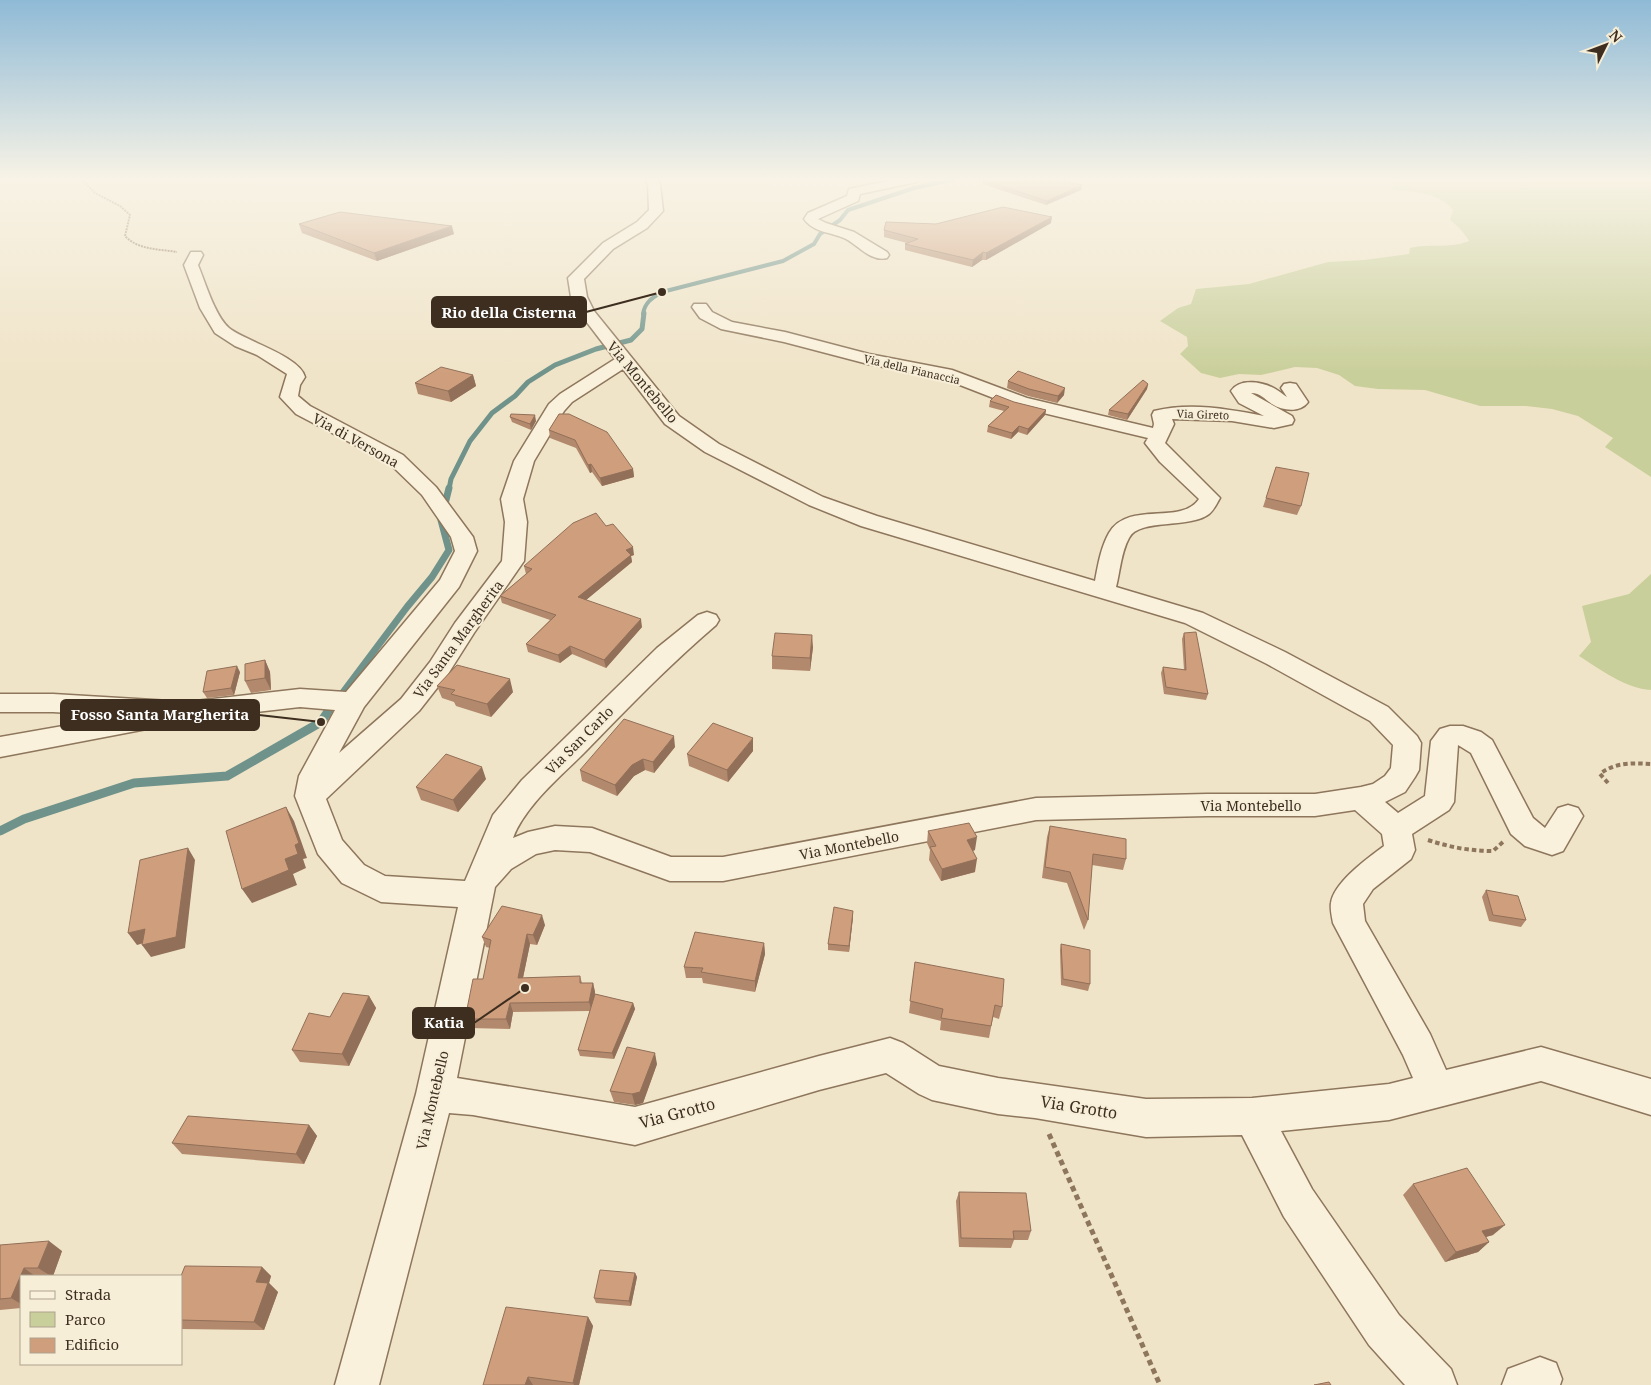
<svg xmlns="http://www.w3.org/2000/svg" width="1651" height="1385" viewBox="0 0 1651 1385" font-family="'Noto Serif',serif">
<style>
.green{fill:#c9cf9b}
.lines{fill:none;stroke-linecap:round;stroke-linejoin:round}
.stream-far3{stroke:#6f938a;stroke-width:4}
.stream-far2{stroke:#6f938a;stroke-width:5}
.stream-far1{stroke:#6f938a;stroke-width:7}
.stream{stroke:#6f938a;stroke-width:9}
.street-casing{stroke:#8d765c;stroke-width:3}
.path-far2{stroke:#8d765c;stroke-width:2;stroke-dasharray:2 1;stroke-linecap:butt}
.path-far1{stroke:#8d765c;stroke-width:4;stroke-dasharray:4.5 3;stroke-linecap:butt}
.path{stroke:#8d765c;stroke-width:5;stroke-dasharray:5.5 4;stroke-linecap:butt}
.street{fill:#faf1dc;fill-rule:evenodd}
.wall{fill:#b2896c}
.shaded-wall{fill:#916f58}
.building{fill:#cf9f7d;stroke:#916f58}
.labels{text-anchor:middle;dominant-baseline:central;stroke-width:4;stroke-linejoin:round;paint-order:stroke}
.far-street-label{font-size:11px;fill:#3d2e20;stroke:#f7eed8}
.street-label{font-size:14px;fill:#3d2e20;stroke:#f7eed8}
.near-street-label{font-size:16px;fill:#3d2e20;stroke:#f7eed8}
.leader{fill:none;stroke:#3d2e20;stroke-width:2}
.callout-dot{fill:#3d2e20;stroke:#f7eed8;stroke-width:2}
.callout{fill:#3d2e20;stroke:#3d2e20;stroke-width:2}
.callout-label{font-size:15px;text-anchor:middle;font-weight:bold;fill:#fff}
</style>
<rect width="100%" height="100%" fill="#f0e4c8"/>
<g class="green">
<path d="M1395 179H1651V477L1605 447 1613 438 1578 416 1552 409 1526 406H1480L1425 390 1378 389 1355 386 1339 375 1317 368 1295 367 1261 375 1239 374 1220 378 1201 373 1180 354 1188 346 1187 337 1160 321 1178 308 1191 304 1196 289 1249 284 1328 262 1364 260 1409 254 1410 248C1430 243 1449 249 1469 241 1465 234 1457 225 1450 220L1453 210C1439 192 1413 192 1392 190Z"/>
<path d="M1651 574V690C1626 689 1600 669 1579 656L1591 642 1582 606 1629 594Z"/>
</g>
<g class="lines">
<path class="stream-far3" d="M643 314C645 302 652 298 662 292L783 261 814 244 820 234 840 220 848 210 914 188 956 179"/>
<path class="stream-far2" d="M449 489 451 479 470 441 492 413 515 396 528 382 555 365 596 349 631 340 642 329 644 313"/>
<path class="stream-far1" d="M326 715 407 607 432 577 449 550 441 520 449 488"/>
<path class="stream" d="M0 831 24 819 134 783 227 776 321 722 327 713"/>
<g class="street-casing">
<g id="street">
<path d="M645 179H657L660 184 663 211 647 228 613 249 584 279 587 297 594 311 679 416 719 444 823 497 877 516 1095 581C1098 565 1101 547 1109 533 1128 500 1181 526 1199 499L1160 462 1145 443 1148 438 1014 406 942 378 868 364 784 342 721 329 700 318 692 307 694 304H706L712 312 732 322 785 332 869 354 952 370 1027 398 1153 428 1154 424 1152 415 1154 411C1191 402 1228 409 1264 416L1239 403 1231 391C1240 377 1265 382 1277 390 1281 392 1283 395 1287 397L1281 388 1284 384 1290 383 1296 384 1308 402C1300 413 1283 411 1272 404 1264 399 1261 393 1251 393L1292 416 1294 420 1292 424 1274 428 1232 421 1172 419 1174 424 1165 443 1220 498C1217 503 1214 510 1209 514 1190 529 1139 518 1129 538 1121 552 1120 572 1116 587L1203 613 1285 652 1388 707 1417 736 1421 743 1419 770 1415 777 1405 792 1385 802 1398 813 1425 796 1431 741 1440 729 1450 726H1463L1481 732 1492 740 1533 818 1545 828 1558 808 1568 805 1578 808 1583 816 1563 851 1552 855 1525 846 1511 834 1471 753 1458 745 1454 802 1449 810 1412 834 1415 850 1411 859 1373 889 1363 904 1365 921 1430 1034 1446 1070 1541 1047 1651 1079V1115L1541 1081 1389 1120 1281 1131 1312 1189 1399 1315 1451 1369 1457 1385H1405L1369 1345 1284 1217 1242 1135 1146 1137 1035 1118 998 1114 932 1100 919 1094 886 1073 819 1090 635 1145 473 1115 449 1113 379 1385H335L416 1094 458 907 381 902 342 883 318 854 295 796 299 776 335 710 300 707 187 720 170 719 167 725 157 727 0 757V737L120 716 53 712H0V694H53L187 702 300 689 346 692 440 580 455 551 451 537 422 495 389 463 296 414 280 397 287 374 257 355 235 346 215 333 200 308 184 265 191 252H201L203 255 198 265C205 282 215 316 229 328 245 341 300 356 305 377L300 385 298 396 310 406 403 455 436 487 473 537 477 551 459 587 364 707 339 753 401 699 430 662 455 623 502 561 505 522 501 499 514 461 549 404 560 394 615 359 579 312 571 297 568 278 603 243 637 222 649 210 648 184ZM623 369 665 424 705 452 809 505 861 526 1185 623 1267 664 1370 721 1393 745 1391 768 1385 776 1373 784 1361 787 1315 794H1207L1036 798 723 857H671L592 828 555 826 528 832 513 838C525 806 560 777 584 753 627 709 669 665 716 625L719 620 716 615 707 612 698 615 657 648 522 780 493 815 465 881 385 876 364 865 342 840 326 799 419 711 448 674 474 633 524 561 527 522 523 499 534 461 564 411 572 402ZM1355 810 1382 834 1384 846C1368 858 1334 882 1331 903 1330 909 1332 917 1333 923L1403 1055 1413 1078 1389 1084 1252 1098 1146 1099 998 1078 939 1066 903 1043 890 1038 819 1056 635 1107 457 1078 495 887 511 869 536 854 555 850 590 852 670 881H723L1036 820 1207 816H1315Z"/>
<path d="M898 179H919L917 182 860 194 858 201 818 219 826 223 854 232 887 252 889 255 887 258C871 262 859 246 846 239 832 232 814 233 804 219L808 213 847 196 849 189Z"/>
<path d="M1540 1357 1556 1363 1562 1379 1560 1385H1502L1508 1369Z"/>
</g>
</g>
<path class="path-far2" d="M81 179 95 193 120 206 130 215 125 236C138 250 159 249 177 252"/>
<g class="path-far1">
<path d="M1608 783 1600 774C1615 762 1633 763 1651 764"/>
<path d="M1428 840C1449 847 1470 851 1493 851L1503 842"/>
</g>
<path class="path" d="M1049 1134 1160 1385"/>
<use href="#street" class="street"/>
</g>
<g class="wall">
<path d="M983 179 1082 185 1081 190 1046 205 983 184Z"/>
<path d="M1051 223 986 260H982L972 267 905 250V244L907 243 884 237V230L936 224Z"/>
<path d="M299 224 454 234 377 261 302 233Z"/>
<path d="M473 375 476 386 451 402 418 394 415 383Z"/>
<path d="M1008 381 1064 395 1057 403 1028 396 1007 388Z"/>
<path d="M1148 384 1147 389 1127 420 1108 415 1109 410Z"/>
<path d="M990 401 1014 402 1046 410 1045 415 1027 435 1018 432 1011 439 987 432 988 426 1004 411 989 407Z"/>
<path d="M559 414 633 469 634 477 602 486 592 472 590 473 576 448 550 438 549 430Z"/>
<path d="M510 417 536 421 531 430 512 422Z"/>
<path d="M1276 467 1301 506 1297 515 1263 507Z"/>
<path d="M606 526 634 555 631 556 632 562 586 600 642 627 606 668 572 654 560 663 528 652 526 644 550 620 502 603 500 596 526 574 524 566Z"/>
<path d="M1184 633 1208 694 1206 700 1164 694 1161 673 1163 667 1184 670 1182 639Z"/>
<path d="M813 647 810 671 772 669V656Z"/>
<path d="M265 660 270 672 271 690 251 693 245 681Z"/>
<path d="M240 672 234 695 207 698 203 692Z"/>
<path d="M437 686 513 692 491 717 456 706 454 702 442 698Z"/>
<path d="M675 747 654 773 645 770 634 776 617 796 582 781 580 770Z"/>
<path d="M753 751 728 782 689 766 687 754Z"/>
<path d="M486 779 458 812 421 800 416 787Z"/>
<path d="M1050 826 1126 859 1123 870 1092 865 1088 920 1084 930 1067 883 1042 878 1047 837Z"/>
<path d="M928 831 975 850 973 851 975 872 941 881 929 860 930 850 927 843Z"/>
<path d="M1486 890 1526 920 1521 927 1489 921 1482 897Z"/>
<path d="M853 917 849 952 828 950V944Z"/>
<path d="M545 925 537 945 530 944 523 978 580 976 582 983H593L595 992V994L633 1003 635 1009 614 1059 580 1056 578 1050 590 1011 513 1012 510 1029 469 1028 465 1019 483 979 490 948 486 947 482 937Z"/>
<path d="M764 943 765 954 755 992 703 983 702 978H686L684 967Z"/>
<path d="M1061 944 1090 984 1088 991 1061 985 1060 950Z"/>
<path d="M915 962 1002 1007 999 1019 993 1017 989 1038 940 1030 941 1021 909 1013Z"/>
<path d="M369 996 376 1008 349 1066 300 1062 292 1050 330 1017Z"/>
<path d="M657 1064 643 1103 635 1105 614 1102 610 1091Z"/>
<path d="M309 1125 317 1136 304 1164 182 1154 172 1143Z"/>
<path d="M1413 1184 1493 1235 1486 1237 1489 1242 1478 1252 1445 1262 1403 1195Z"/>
<path d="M959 1192 1031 1231 1028 1240H1014L1011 1248 959 1247 956 1201Z"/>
<path d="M0 1245 62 1251 53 1276H21V1308L0 1310Z"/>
<path d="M262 1267 271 1276 269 1283 278 1292 264 1330 181 1329V1276Z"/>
<path d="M635 1273 637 1277 631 1306 596 1303 594 1298Z"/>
<path d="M588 1317 593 1326 579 1385H483Z"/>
</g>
<g class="shaded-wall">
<path d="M1082 185 1081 190 1046 205 1047 201Z"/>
<path d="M1052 217 1051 223 986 260V253Z"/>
<path d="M452 226 454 234 377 261 374 253Z"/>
<path d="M983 252 982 260 972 267 973 260Z"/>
<path d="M473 375 476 386 451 402 448 391Z"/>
<path d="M1148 384 1147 389 1127 420 1128 414Z"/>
<path d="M1065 388 1064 395 1057 403 1058 396Z"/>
<path d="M1046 410 1045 415 1027 435 1028 429Z"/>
<path d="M535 415 536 421 531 430 530 424Z"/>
<path d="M1019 426 1018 432 1011 439 1012 433Z"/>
<path d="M591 464 592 472 590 473 588 465Z"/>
<path d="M633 469 634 477 602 486 600 478Z"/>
<path d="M633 547 634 555 631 556 632 562 580 605 578 597 626 550Z"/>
<path d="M641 619 642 627 606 668 604 660Z"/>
<path d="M812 635 813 647 810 671V658Z"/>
<path d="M570 646 572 654 560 663 558 655Z"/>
<path d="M265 660 270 672 271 690 265 678Z"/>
<path d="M237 666 240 672 234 695 231 688Z"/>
<path d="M510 679 513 692 491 717 487 704Z"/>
<path d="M674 736 675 747 654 773 653 762Z"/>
<path d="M753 738V751L728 782 727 770Z"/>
<path d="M643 759 645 770 634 776 617 796 615 785 632 765Z"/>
<path d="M482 767 486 779 458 812 453 800Z"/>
<path d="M286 807 294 821 307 858 303 859 306 868 293 874 297 885 252 903 242 889 285 859 295 845Z"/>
<path d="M977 837 975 850 965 853 967 840Z"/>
<path d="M188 848 195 860 185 948 151 957 142 945Z"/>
<path d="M977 859 975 872 941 881 942 869Z"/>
<path d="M853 911V917L849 952V946Z"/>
<path d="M542 915 545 925 537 945 533 935Z"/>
<path d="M145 929 154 940 137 945 128 933Z"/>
<path d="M527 934 530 944 521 987 518 978Z"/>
<path d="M764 943 765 954 755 992V981Z"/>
<path d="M593 983 595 992 592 1011 589 1002Z"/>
<path d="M369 996 376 1008 349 1066 342 1054Z"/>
<path d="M510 1003 513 1012 510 1029 506 1019Z"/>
<path d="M633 1003 635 1009 614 1059 612 1053Z"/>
<path d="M655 1053 657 1064 643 1103 635 1105 632 1094Z"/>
<path d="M309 1125 317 1136 304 1164 296 1154Z"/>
<path d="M1505 1225 1493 1235 1470 1241 1482 1231Z"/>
<path d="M49 1241 62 1251 53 1276H51L38 1268Z"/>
<path d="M1489 1242 1478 1252 1445 1262 1456 1252Z"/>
<path d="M262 1267 271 1276 269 1283 278 1292 264 1330 254 1322 256 1282Z"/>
<path d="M24 1268 35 1276H21V1304L11 1298Z"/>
<path d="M635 1273 637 1277 631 1306 629 1301Z"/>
<path d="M588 1317 593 1326 579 1385H574L573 1383Z"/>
<path d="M528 1377 533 1385H525Z"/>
</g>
<g class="building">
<path d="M983 179H1053L1082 185 1047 201 983 180Z"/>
<path d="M1003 207 1052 217 986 253 983 252 973 260 905 244 918 239 884 230 886 222 936 224Z"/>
<path d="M340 212 452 226 374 253 299 224Z"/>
<path d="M441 367 473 375 448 391 415 383Z"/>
<path d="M1018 371 1065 388 1058 396 1029 389 1008 381Z"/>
<path d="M1143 380 1148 384 1128 414 1109 410Z"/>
<path d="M996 395 1014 402 1046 410 1028 429 1019 426 1012 433 988 426 1009 407 990 401Z"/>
<path d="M511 414 535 415 530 424 510 417Z"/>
<path d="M559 414H569L607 432 633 469 600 478 591 464 588 465 575 440 549 430Z"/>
<path d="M1276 467 1309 473 1301 506 1266 498Z"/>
<path d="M596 513 606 526 613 524 633 547 626 550 631 555 578 597 641 619 604 660 570 646 558 655 526 644 556 615 500 596 532 569 524 566 573 523Z"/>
<path d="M1196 632 1208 694 1166 687 1163 667 1186 670 1184 633Z"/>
<path d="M775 633 812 635 810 658 772 656Z"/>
<path d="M265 660V678L245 681V664Z"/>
<path d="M457 665 510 679 487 704 451 694 455 690 437 686Z"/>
<path d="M237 666 231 688 203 692 207 671Z"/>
<path d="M624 719 674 736 653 762 643 759 632 765 615 785 580 770Z"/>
<path d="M713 723 753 738 727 770 687 754Z"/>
<path d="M446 754 482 767 453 800 416 787Z"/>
<path d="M286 807 299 843 295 845 298 854 285 859 289 870 242 889 226 831Z"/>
<path d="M969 823 977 837 967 840 977 859 942 869 930 847 936 846 928 831Z"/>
<path d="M1050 826 1126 839V859L1093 854 1088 920 1070 872 1045 867Z"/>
<path d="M188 848 176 937 142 945 145 929 128 933 140 860Z"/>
<path d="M1486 890 1518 896 1526 920 1493 915Z"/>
<path d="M502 906 542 915 533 935 527 934 518 978 580 976V983H593L589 1002 510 1003 506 1019H465L473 979H483L491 940 482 937Z"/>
<path d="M834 907 853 911 849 946 828 944Z"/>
<path d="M695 932 764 943 755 981 701 972 703 968 684 967Z"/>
<path d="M1061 944 1090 950V984L1063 979Z"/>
<path d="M915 962 1004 979 1002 1007 995 1005 991 1026 941 1018 943 1009 910 1001Z"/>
<path d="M343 993 369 996 342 1054 292 1050 309 1013 330 1017Z"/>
<path d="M595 994 633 1003 612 1053 578 1050Z"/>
<path d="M627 1047 655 1053 640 1092 632 1094 610 1091Z"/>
<path d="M188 1116 309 1125 296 1154 172 1143Z"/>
<path d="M1467 1168 1505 1225 1482 1231 1489 1242 1456 1252 1413 1184Z"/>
<path d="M959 1192 1026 1193 1031 1231H1013L1014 1239 961 1238Z"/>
<path d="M49 1241 38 1268H24L11 1298 0 1299V1245Z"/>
<path d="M185 1266 262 1267 256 1282 268 1283 254 1322 181 1320V1276Z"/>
<path d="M600 1270 635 1273 629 1301 594 1298Z"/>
<path d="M506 1307 588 1317 573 1383 528 1377 525 1385H483Z"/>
<path d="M1329 1382 1331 1385H1314Z"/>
</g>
<linearGradient id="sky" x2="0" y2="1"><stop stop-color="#8fbad6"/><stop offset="0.48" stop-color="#f8f3e6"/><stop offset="1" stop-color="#f8f3e6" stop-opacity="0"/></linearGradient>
<rect width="1651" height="373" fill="url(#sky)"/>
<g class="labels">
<g class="far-street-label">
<text transform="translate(912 369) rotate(13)">Via della Pianaccia</text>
<text transform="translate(1203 414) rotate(2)">Via Gireto</text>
</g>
<g class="street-label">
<text transform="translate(643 382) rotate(50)">Via Montebello</text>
<text transform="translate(356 440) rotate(29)">Via di Versona</text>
<text transform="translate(458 639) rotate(-54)">Via Santa Margherita</text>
<text transform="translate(579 740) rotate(-45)">Via San Carlo</text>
<text x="1251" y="805">Via Montebello</text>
<text transform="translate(849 845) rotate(-11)">Via Montebello</text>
<text transform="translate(432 1100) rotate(-77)">Via Montebello</text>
</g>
<g class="near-street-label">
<text transform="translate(1079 1107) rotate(9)">Via Grotto</text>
<text transform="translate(677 1113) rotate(-15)">Via Grotto</text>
</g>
</g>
<path class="leader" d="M662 292L586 312M321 722L259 715M525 988L474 1023"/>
<g class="callout-dot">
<circle cx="662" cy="292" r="5"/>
<circle cx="321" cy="722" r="5"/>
<circle cx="525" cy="988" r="5"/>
</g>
<g class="callout">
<rect x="432" y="297" width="154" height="30" rx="5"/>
<rect x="61" y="700" width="198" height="30" rx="5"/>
<rect x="413" y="1008" width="61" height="30" rx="5"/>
</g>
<g class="callout-label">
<text x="509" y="318">Rio della Cisterna</text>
<text x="160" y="720">Fosso Santa Margherita</text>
<text x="444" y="1028">Katia</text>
</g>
<rect x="20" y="1275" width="162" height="90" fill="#f7eed8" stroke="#ada18e"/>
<rect x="30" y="1291" width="25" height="8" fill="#faf1dc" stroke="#ada18e"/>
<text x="65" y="1300" font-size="15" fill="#3d2e20">Strada</text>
<rect x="30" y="1312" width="25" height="15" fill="#c9cf9b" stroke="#ada18e"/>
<text x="65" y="1325" font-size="15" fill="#3d2e20">Parco</text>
<rect x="30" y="1338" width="25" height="15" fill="#cf9f7d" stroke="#ada18e"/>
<text x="65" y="1350" font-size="15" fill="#3d2e20">Edificio</text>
<g transform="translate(1606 45) rotate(48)" stroke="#f7eed8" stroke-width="4" paint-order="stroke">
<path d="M0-4L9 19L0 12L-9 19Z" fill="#3d2e20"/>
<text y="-8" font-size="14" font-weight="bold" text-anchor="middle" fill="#3d2e20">N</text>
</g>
</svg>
